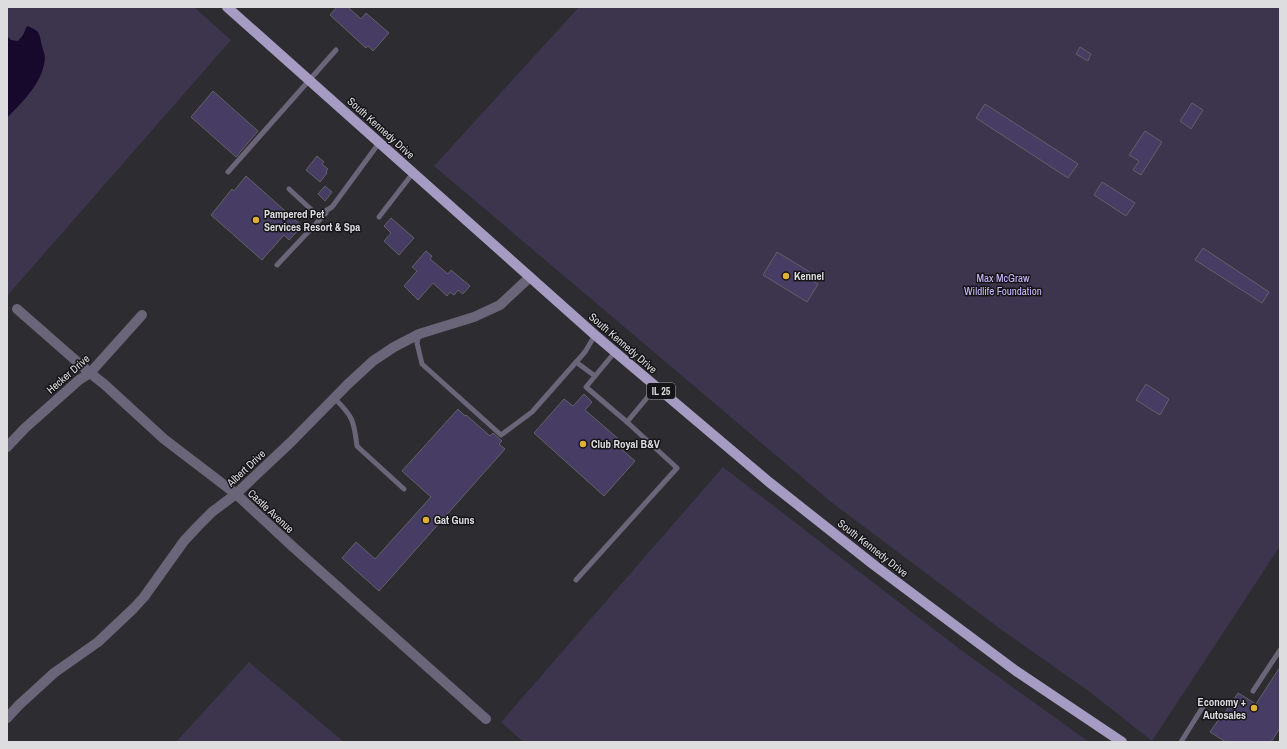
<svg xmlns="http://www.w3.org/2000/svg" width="1287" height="749" viewBox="0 0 1287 749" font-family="'Archivo Narrow',sans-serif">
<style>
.green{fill:#3c354d}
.water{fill:#16092c}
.building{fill:#473c63;stroke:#636167}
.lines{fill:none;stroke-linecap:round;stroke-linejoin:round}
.lane{stroke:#6a6578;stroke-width:5}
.street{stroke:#6a6578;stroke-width:10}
.primary{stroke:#a69cc3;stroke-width:10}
.poi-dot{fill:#dfb034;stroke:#151517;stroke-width:1.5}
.labels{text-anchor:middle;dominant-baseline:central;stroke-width:3;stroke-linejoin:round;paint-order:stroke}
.shield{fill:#151517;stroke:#a1a0a3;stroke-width:1}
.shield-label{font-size:10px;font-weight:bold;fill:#dddcdf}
.street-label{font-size:11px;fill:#dddcdf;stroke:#151517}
.poi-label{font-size:11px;font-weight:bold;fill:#dddcdf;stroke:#151517;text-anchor:start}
.park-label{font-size:11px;fill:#cbb9fd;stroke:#151517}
</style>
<rect width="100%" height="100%" fill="#2d2c31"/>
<g class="green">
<path d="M7 7H194L231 40 7 296Z"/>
<path d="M579 7H1280V546L1152 741 1090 692 999 628 831 502 434 166Z"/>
<path d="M723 467 961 650 1089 742H523L501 722Z"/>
<path d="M249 662 344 742H176Z"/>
</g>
<path class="water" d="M27 26C41 31 39 34 42 46 43 50 45 55 45 58 43 83 23 101 7 118V36L11 40 18 41 23 35Z"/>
<g class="building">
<path d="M337 7H348L361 19 366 13 389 33 373 51 368 46 366 48 330 15Z"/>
<path d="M1080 47 1091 54 1088 61 1076 54Z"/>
<path d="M213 91 258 131 236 157 191 117Z"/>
<path d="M1192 103 1203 110 1191 129 1180 121Z"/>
<path d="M985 104 1078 164 1068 178 976 118Z"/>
<path d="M1145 131 1162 142 1141 175 1133 170 1139 161 1129 155Z"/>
<path d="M317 156 324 162 322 164 328 169 326 172 327 173 320 182 306 170Z"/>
<path d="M246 176 302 226 289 240 284 235 262 260 211 215 232 189 234 191Z"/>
<path d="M1102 182 1135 203 1126 216 1094 195Z"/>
<path d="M325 186 332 192 325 201 318 194Z"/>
<path d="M391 218 414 238 399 255 384 241 391 233 384 226Z"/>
<path d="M1203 248 1269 292 1262 303 1195 260Z"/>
<path d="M426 251 432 256 430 259 448 274 451 270 470 286 463 294 458 290 454 295 450 292 447 296 433 283 418 300 404 286 417 271 412 267Z"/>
<path d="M777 252 810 272 806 277 818 284 807 302 763 275Z"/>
<path d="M1146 384 1169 399 1160 415 1136 400Z"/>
<path d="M584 394 592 402 585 410 622 442 618 446 635 461 604 496 534 433 564 399 573 406Z"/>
<path d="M458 409 465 416 466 415 490 436 493 433 502 441 499 444 505 449 379 591 342 558 356 542 375 559 431 497 402 471Z"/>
<path d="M1280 667V728L1271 742H1226L1210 732 1223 713 1224 714 1238 693 1256 704Z"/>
</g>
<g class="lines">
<g class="lane">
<path d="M228 172 336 50"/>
<path d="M289 189 315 213H322L332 207 379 143"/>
<path d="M379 217 413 173"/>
<path d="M277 265 326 213"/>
<path d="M419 334 417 343 422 364 501 435 532 412 585 352 595 335"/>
<path d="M615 352 586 387 627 422 656 387"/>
<path d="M576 362 595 376"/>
<path d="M334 398C353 416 354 421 357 446L359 448 404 489"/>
<path d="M576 580 677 468 627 422"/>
<path d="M1253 691 1280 650"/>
<path d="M1181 742 1204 705"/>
</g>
<g class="street">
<path d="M17 309 90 373 104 384 164 439 236 494 292 546 486 719"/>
<path d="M7 447 25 428 79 380 90 373 142 315"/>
<path d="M7 718 19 705 54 673 98 642 134 608 144 597 184 541 198 526 212 512 236 494 291 442 348 384 373 361 394 347 419 334 474 317 500 305 530 277"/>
</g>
<path class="primary" d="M227 7 595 335 769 482 874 565 1016 671 1122 742"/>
</g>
<g class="poi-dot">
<circle cx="256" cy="220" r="4"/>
<circle cx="786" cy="276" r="4"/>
<circle cx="583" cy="444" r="4"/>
<circle cx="426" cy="520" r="4"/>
<circle cx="1254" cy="708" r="4"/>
</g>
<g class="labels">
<rect class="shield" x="647" y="383" width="28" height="16" rx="3"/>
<g class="shield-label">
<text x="661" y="391">IL 25</text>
</g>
<g class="street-label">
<text transform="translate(381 128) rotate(42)">South Kennedy Drive</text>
<text transform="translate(623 343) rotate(41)">South Kennedy Drive</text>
<text transform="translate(68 374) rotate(-41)">Hecker Drive</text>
<text transform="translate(246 468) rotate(-43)">Albert Drive</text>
<text transform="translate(271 511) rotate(43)">Castle Avenue</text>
<text transform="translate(873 548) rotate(38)">South Kennedy Drive</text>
</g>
<g class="poi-label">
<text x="264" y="214">Pampered Pet<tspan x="264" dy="13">Services Resort &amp; Spa</tspan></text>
<text x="794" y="276">Kennel</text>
<text x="591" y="444">Club Royal B&amp;V</text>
<text x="434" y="520">Gat Guns</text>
<text x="1246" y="702" text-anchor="end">Economy +<tspan x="1246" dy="13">Autosales</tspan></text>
</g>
<g class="park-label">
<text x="1003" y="278">Max McGraw<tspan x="1003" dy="13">Wildlife Foundation</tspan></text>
</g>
</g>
<rect width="1287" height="749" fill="none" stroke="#dddcdf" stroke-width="16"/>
</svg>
